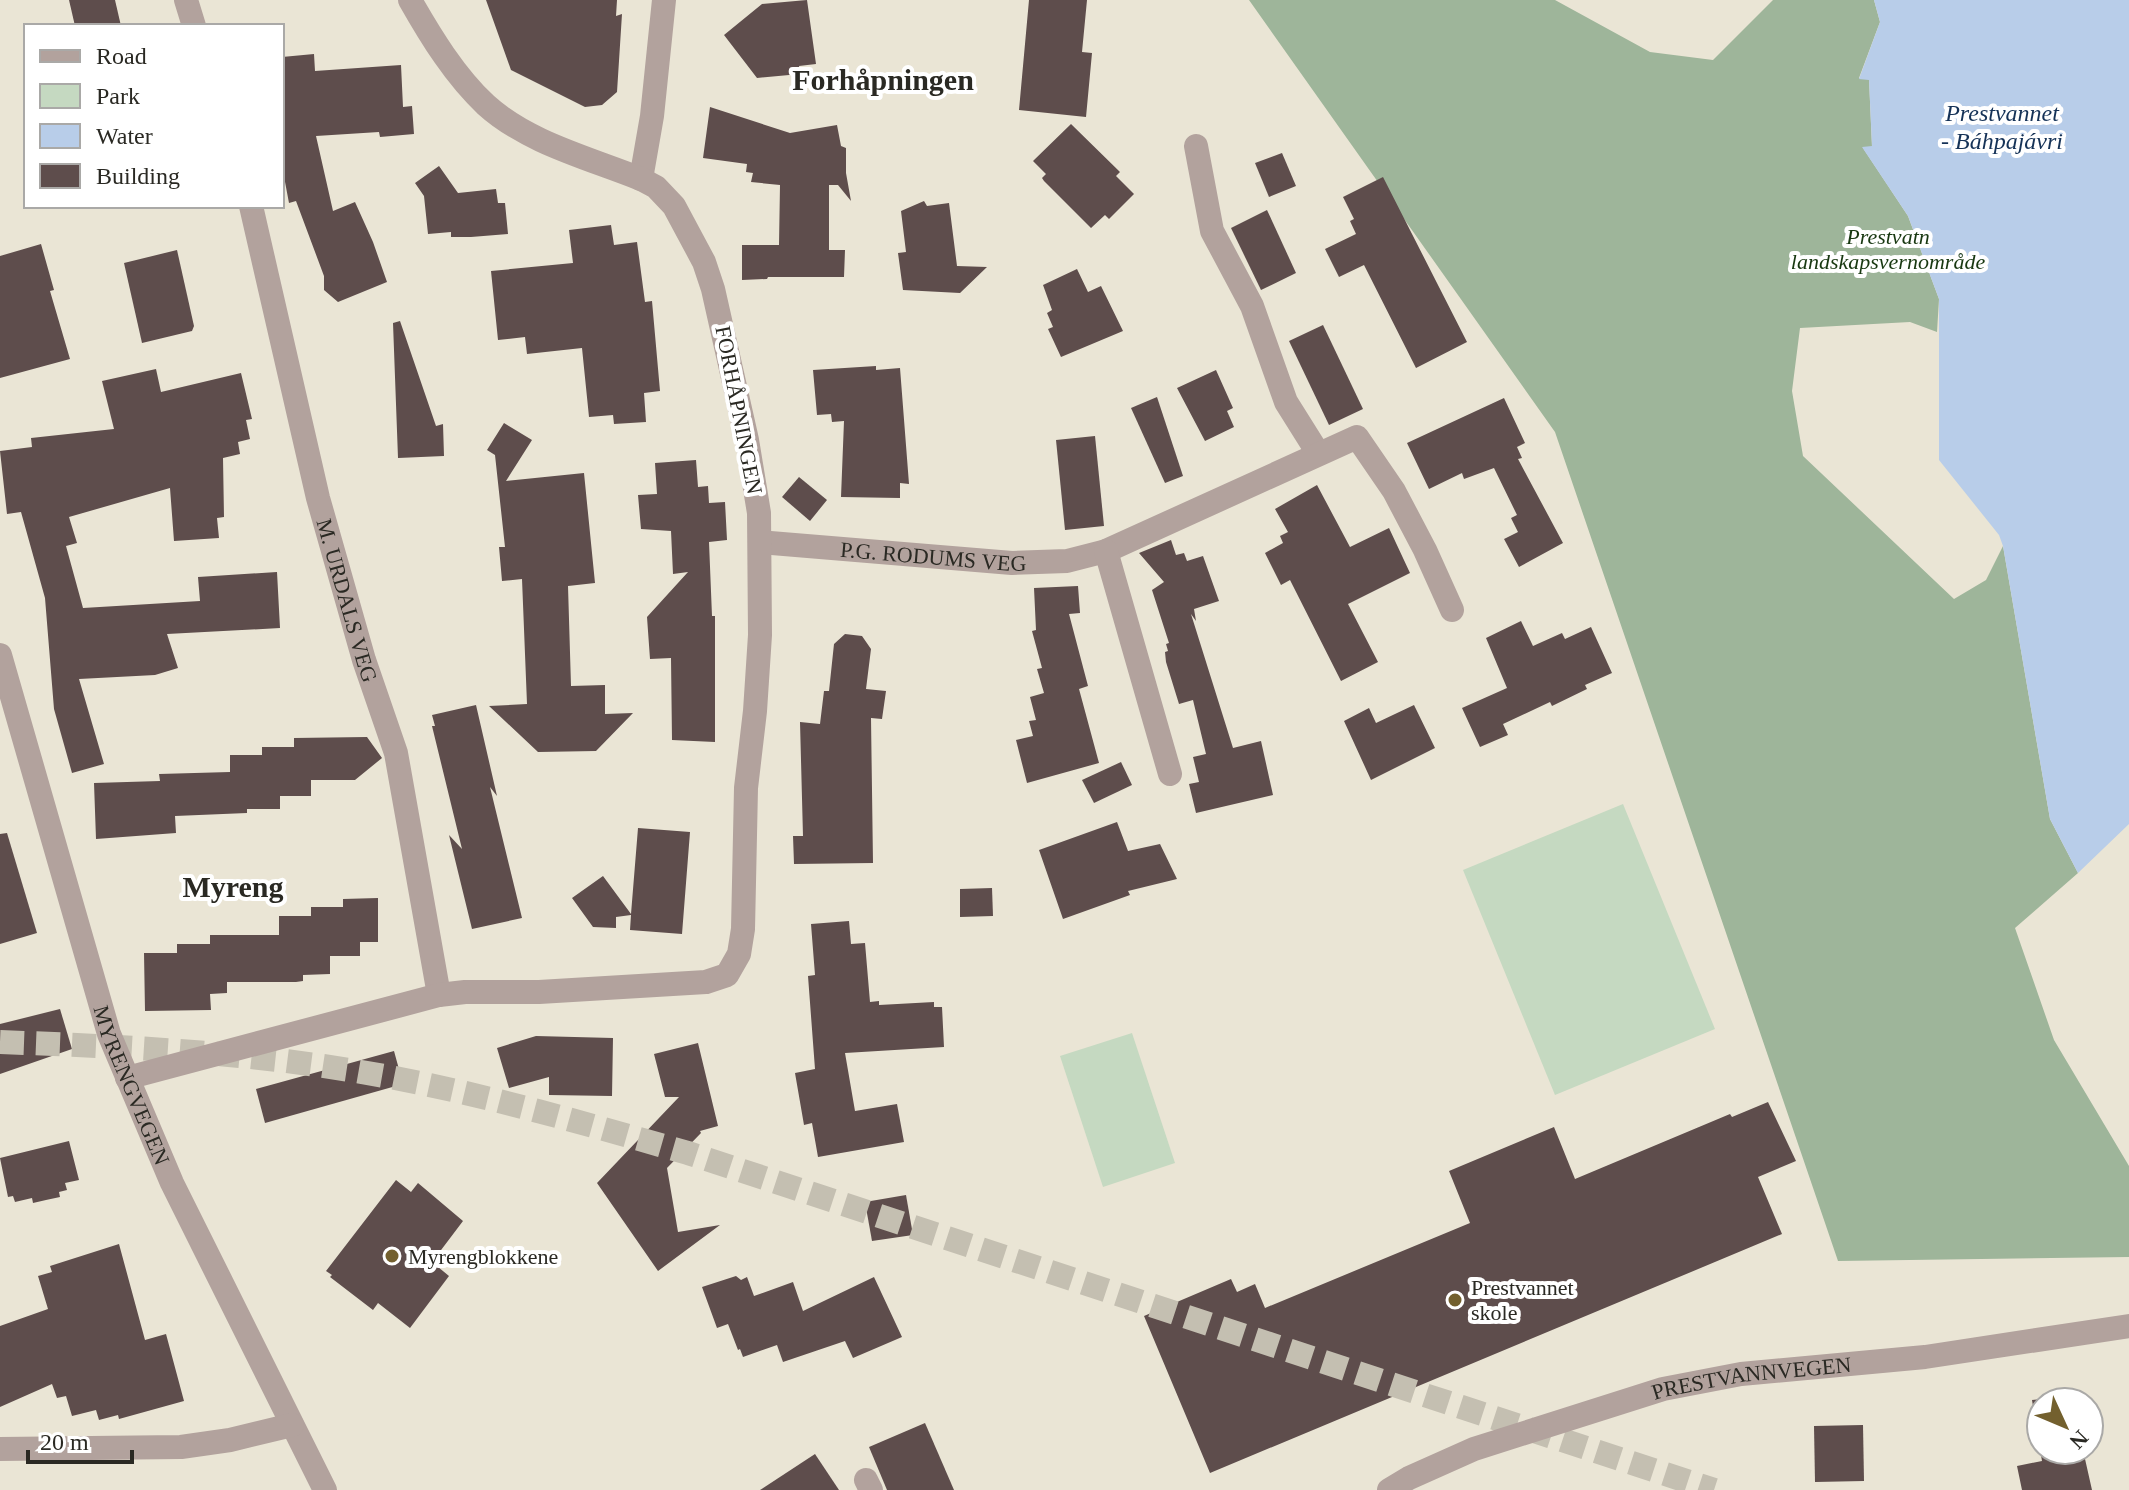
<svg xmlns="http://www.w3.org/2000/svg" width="2129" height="1490" viewBox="0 0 2129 1490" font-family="Georgia,serif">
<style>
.green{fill:#c5d9c1}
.forest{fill:#9eb59a}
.water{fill:#b8cde9}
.building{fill:#5e4d4c}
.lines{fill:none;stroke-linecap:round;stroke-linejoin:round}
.primary-tunnel{stroke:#c4bfb1;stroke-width:24;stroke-dasharray:24 12;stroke-linecap:butt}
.street{stroke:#b2a29d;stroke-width:24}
.poi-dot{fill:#73602e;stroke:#fff;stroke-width:3}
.labels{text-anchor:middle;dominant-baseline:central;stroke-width:8;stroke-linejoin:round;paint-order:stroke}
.park-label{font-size:22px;font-style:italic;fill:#183811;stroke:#fff}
.street-label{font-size:22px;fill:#2a2923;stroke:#fff}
.poi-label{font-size:22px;fill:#2a2923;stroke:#fff;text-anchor:start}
.water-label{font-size:24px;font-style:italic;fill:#153257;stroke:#fff}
.district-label{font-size:30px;font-weight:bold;fill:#2a2923;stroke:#fff}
</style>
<rect width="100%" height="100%" fill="#eae5d5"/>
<g class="green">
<path d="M1623 804 1715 1029 1555 1095 1463 870Z"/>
<path d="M1132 1033 1175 1163 1103 1187 1060 1056Z"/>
</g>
<path class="forest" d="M1249 0H1555L1650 52 1713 60 1773 0H1874L1880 22 1859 78 1869 79 1872 147 1863 148 1908 216 1939 299 1937 332 1910 322 1800 328 1792 391 1803 456 1954 599 1986 580 2003 546 2050 819 2078 873 2015 928 2054 1040 2129 1166V1257L1838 1261 1555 432Z"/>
<path class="water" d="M1874 0H2129V824L2078 873 2050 819 2003 546 1999 535 1939 460V299L1908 216 1862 147 1872 146 1869 80 1859 79 1880 22Z"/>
<g class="building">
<path d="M69 0H115L121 26H75Z"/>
<path d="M486 0H617L616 16 622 14 617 92 602 105 585 107 511 70Z"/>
<path d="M807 0 816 64 799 66 800 74 757 78 724 35 762 4Z"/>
<path d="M1029 0H1087L1082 52 1092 53 1086 117 1019 110Z"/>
<path d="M314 54 315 71 401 65 403 107 412 106 414 134 380 137 379 132 316 136 333 211 355 202 373 242 387 282 338 302 324 290V276L296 201 289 203 282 166V57Z"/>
<path d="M710 107 790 133 837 125 841 146 846 148V173L851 201 838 185H829V250H845L844 277H768L767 279 742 280V245H779L780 185 751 182 753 173 746 172 747 164 703 158Z"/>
<path d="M1071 124 1120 172 1116 176 1134 194 1109 219 1105 215 1091 228 1044 181 1042 178 1046 174 1033 161Z"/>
<path d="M1282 153 1296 186 1269 197 1255 163Z"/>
<path d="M439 166 458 193 496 189 498 203H505L508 234 471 237H451V232L428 234 424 196 415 183Z"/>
<path d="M1383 177 1467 342 1416 368 1364 265 1339 277 1325 249 1356 234 1350 221 1354 219 1343 197Z"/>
<path d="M924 201 927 206 949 203 957 266 987 267 960 293 903 290 898 253 906 252 901 211Z"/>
<path d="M1267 210 1296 273 1261 290 1231 228Z"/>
<path d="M611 225 614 245 637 242 645 302 652 301 660 391 644 393 646 422 614 424 613 415 589 417 582 348 527 354 525 337 498 340 491 271 573 263 569 230Z"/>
<path d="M41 244 54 290 50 291 70 359 0 378V256Z"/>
<path d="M177 250 194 326 192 331 142 343 124 263Z"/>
<path d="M1077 269 1088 292 1101 286 1123 331 1061 357 1048 329 1053 327 1047 313 1052 310 1043 285Z"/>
<path d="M400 321 436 426 443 424 444 456 398 458 393 323Z"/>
<path d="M1323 325 1363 409 1329 425 1289 341Z"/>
<path d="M876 366V370L900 368 909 484 900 483V498L841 497 844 421 832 422 831 414 817 415 813 370Z"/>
<path d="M156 369 161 392 241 373 252 419 246 420 250 439 238 442 240 454 223 458 224 517 217 518 219 538 174 541 170 488 69 517 77 543 66 546 83 608 200 601 198 577 277 572 280 628 167 634 178 668 155 675 79 679 104 764 72 773 54 709 45 598 21 512 7 514 0 451 32 447 31 438 114 429 102 381Z"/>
<path d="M1216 370 1233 408 1227 411 1234 427 1205 441 1177 388Z"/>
<path d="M1157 397 1183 476 1165 483 1131 408Z"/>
<path d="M1504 398 1525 443 1517 447 1522 458 1518 459 1563 543 1519 567 1504 539 1518 532 1511 518 1517 515 1494 468 1464 479 1462 473 1429 489 1407 443Z"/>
<path d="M504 423 532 440 506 481 584 473 595 583 568 586 571 686 605 685V714L633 713 596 751 538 752 489 706 527 704 522 579 502 581 499 547H505L495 455 487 450Z"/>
<path d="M1095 436 1104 526 1065 530 1056 440Z"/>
<path d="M696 460 698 487 708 486 709 503 725 502 727 540 709 542 712 616H715V742L672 740 671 658 650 659 647 617 688 572 673 574 671 531 641 529 638 495 657 494 655 463Z"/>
<path d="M799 477 827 500 810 521 782 497Z"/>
<path d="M1317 485 1350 547 1389 528 1410 573 1348 604 1378 662 1341 681 1290 580 1281 585 1265 553 1283 543 1280 536 1288 532 1275 509Z"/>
<path d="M1171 540 1176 555 1184 553 1187 561 1203 556 1219 601 1194 609 1196 621 1191 614 1233 748 1261 741 1273 795 1196 813 1189 784 1199 782 1193 757 1206 754 1193 700 1179 704 1166 662 1165 652 1168 651 1166 644 1169 643 1152 590 1164 582 1139 553Z"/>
<path d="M1078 586 1080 613 1069 614 1088 686 1079 689 1099 763 1027 783 1016 740 1033 736 1029 721 1036 720 1030 697 1044 693 1037 669 1042 668 1032 631 1036 630 1034 588Z"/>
<path d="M1521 621 1533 646 1562 633 1565 639 1591 627 1612 673 1585 685 1587 689 1552 706 1550 702 1503 724 1508 735 1480 747 1462 708 1507 688 1486 638Z"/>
<path d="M845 634 862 636 871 649 866 689 886 691 882 719 871 718 873 863 794 864 793 836H803L800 722 820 724 824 691H829L834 644Z"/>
<path d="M476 705 497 796 490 787 522 918 472 929 449 835 462 849 432 726H435L432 715Z"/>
<path d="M1414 705 1435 748 1371 780 1344 721 1369 708 1376 723Z"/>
<path d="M367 737 382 758 355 780H311V796H280V809H247V813L175 816 176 833 96 839 94 783 160 781 159 774 230 772V755H262V747H294V738Z"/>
<path d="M1121 762 1132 785 1094 803 1082 780Z"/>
<path d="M1117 822 1128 851 1160 844 1177 879 1128 891 1130 895 1063 919 1039 850Z"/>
<path d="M638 828 690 832 682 934 630 930 631 915 616 917V928L593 927 572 898 603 876 631 914Z"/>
<path d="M7 833 37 933 0 944V834Z"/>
<path d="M992 888 993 916 960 917V889Z"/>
<path d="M378 898V942H360V956H330V974L303 975V981L296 982H227V993L210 994 211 1010 145 1011 144 953H177V944H210V935H279V916H311V907H343V899Z"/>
<path d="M849 921 851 944 865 943 870 1002 879 1001V1005L934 1002V1007H942L944 1047 845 1053 855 1111 897 1104 904 1142 818 1157 812 1123 804 1125 795 1073 815 1069 808 976 815 975 811 924Z"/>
<path d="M60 1009 72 1049 0 1074V1024Z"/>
<path d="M536 1036 613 1038 612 1096 549 1095V1077L509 1088 497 1048Z"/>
<path d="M698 1043 718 1126 700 1131 701 1133 667 1168 678 1232 720 1225 658 1271 597 1183 679 1097H665L654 1054Z"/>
<path d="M394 1051 403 1084 265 1123 256 1089Z"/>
<path d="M1768 1102 1796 1161 1758 1177 1782 1234 1210 1473 1144 1316 1231 1279 1237 1292 1255 1284 1265 1308 1470 1223 1449 1171 1554 1127 1575 1179 1730 1114 1732 1117Z"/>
<path d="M69 1141 79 1180 65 1183 67 1190 59 1192 60 1197 46 1200 33 1203 32 1198 15 1202 13 1196 8 1197 0 1158Z"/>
<path d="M396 1180 411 1192 418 1183 463 1221 432 1262 449 1276 410 1328 378 1303 373 1310 330 1277 332 1275 326 1271Z"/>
<path d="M906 1195 913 1235 872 1241 865 1202Z"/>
<path d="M119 1244 145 1340 166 1334 184 1401 119 1419 118 1415 99 1420 96 1410 72 1416 66 1396 57 1398 52 1384 0 1407V1326L48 1309 38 1276 52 1272 50 1266Z"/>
<path d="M736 1276 741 1280 747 1277 754 1296 793 1282 803 1311 874 1277 902 1337 853 1358 845 1341 783 1362 777 1345 743 1357 740 1349 738 1350 728 1324 717 1328 702 1287Z"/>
<path d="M2072 1396 2073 1402H2041V1450H2083L2092 1490H2022L2017 1466 2042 1461 2032 1400Z"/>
<path d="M925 1423 954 1490H887L869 1447Z"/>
<path d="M1863 1425 1864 1481 1815 1482 1814 1426Z"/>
<path d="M815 1454 839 1490H760Z"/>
</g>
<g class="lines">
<path class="primary-tunnel" d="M0 1042C136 1047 271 1053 405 1080 501 1099 594 1126 688 1153L1714 1490"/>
<g class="street">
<path d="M186 0 194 26"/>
<path d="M1196 146 1212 231 1252 306 1286 402 1318 453"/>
<path d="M641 179 652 116 664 0"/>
<path id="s1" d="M251 206 318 498 364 660 396 753 439 995"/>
<path id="s2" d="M760 542 1012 563 1067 561 1106 551 1357 437 1394 491 1425 550 1452 610"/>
<path d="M1106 551 1170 774"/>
<path id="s3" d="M0 655 109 1034 172 1183 325 1490"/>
<path d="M127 1078 439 995 465 992H539L706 982 727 975 739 954 743 929 746 788 755 711 760 635 759 513 747 440 713 289 704 262 674 206 656 187 641 179C589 158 528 143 486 105 455 76 431 37 410 0"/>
<path d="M0 1449 181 1447 230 1440 292 1425"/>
<path d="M866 1480 871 1490"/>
<path id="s4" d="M1389 1490 1409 1478 1474 1449 1663 1389 1741 1374 1925 1357 2129 1326"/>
</g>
</g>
<g class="poi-dot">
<circle cx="392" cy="1256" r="8"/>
<circle cx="1455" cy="1300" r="8"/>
</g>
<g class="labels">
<g class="park-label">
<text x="1888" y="236">Prestvatn<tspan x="1888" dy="25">landskapsvernområde</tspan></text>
</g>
<g class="street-label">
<text transform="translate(739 410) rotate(79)">FORHÅPNINGEN</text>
<text stroke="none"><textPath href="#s2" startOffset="174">P.G. RODUMS VEG</textPath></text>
<text stroke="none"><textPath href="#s1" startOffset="406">M. URDALS VEG</textPath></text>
<text stroke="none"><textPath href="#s3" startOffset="450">MYRENGVEGEN</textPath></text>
<text stroke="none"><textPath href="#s4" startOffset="382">PRESTVANNVEGEN</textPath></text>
</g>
<g class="poi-label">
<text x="408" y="1256">Myrengblokkene</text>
<text x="1471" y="1287">Prestvannet<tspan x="1471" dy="25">skole</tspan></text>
</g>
<g class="water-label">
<text x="2002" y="113">Prestvannet<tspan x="2002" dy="28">- Báhpajávri</tspan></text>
</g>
<g class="district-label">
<text x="883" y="79">Forhåpningen</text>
<text x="233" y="886">Myreng</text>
</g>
</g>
<rect x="24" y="24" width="260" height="184" fill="#ffffff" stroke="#aaa9a7" stroke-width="2"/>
<rect x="40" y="50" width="40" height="12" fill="#b2a29d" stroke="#aaa9a7" stroke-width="2"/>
<text x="96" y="64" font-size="24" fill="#2a2923">Road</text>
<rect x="40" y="84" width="40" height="24" fill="#c5d9c1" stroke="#aaa9a7" stroke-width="2"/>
<text x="96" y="104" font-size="24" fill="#2a2923">Park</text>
<rect x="40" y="124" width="40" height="24" fill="#b8cde9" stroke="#aaa9a7" stroke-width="2"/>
<text x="96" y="144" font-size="24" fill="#2a2923">Water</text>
<rect x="40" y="164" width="40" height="24" fill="#5e4d4c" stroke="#aaa9a7" stroke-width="2"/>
<text x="96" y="184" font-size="24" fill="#2a2923">Building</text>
<g transform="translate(2065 1426) rotate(134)"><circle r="38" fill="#ffffff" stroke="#aaa9a7" stroke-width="2"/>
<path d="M0-6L14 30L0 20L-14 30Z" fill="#73602e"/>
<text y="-12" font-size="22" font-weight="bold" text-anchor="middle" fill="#2a2923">N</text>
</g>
<path d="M28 1450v12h104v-12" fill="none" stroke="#2a2923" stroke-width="4"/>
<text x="40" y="1450" font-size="24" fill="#2a2923" stroke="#ffffff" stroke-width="6" paint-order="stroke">20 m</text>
</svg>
